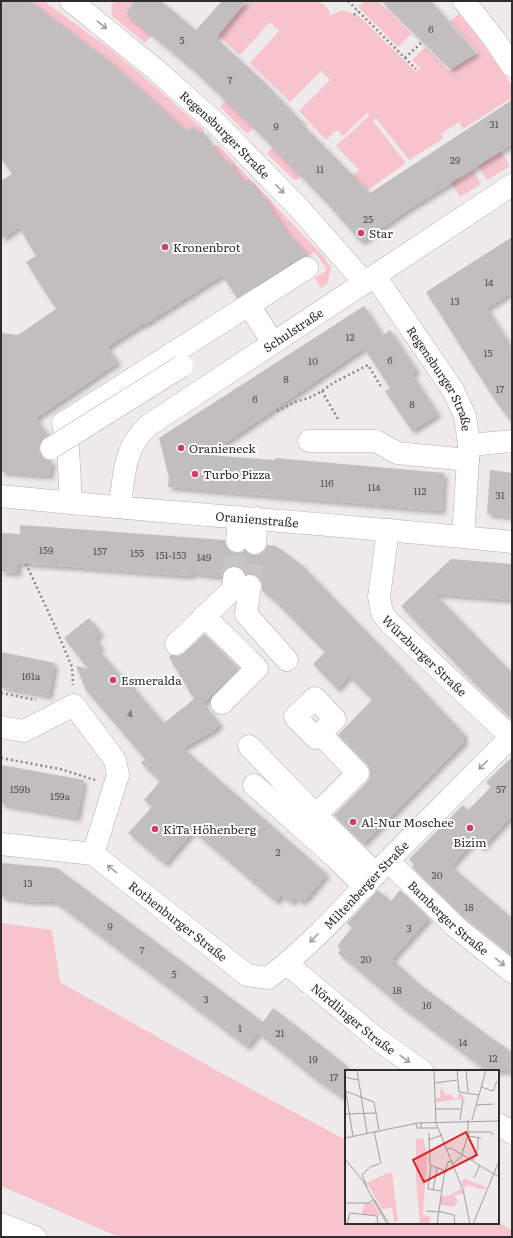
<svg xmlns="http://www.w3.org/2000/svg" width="513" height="1238" viewBox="0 0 513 1238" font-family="Literata,serif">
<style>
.green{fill:#f7c4ce}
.building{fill:#c2bdbe;filter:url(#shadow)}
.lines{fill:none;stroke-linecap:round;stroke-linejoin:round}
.minor-tunnel{stroke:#c9c4c5;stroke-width:22;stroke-dasharray:22 11;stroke-linecap:butt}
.minor-casing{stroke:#b4afb0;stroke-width:23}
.path{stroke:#8b8788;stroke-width:2.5;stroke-dasharray:2 3;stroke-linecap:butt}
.minor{stroke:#fff;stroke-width:22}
.minor-bridge-casing{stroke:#b4afb0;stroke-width:23;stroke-linecap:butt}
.minor-bridge{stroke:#fff;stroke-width:22}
.oneway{stroke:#a1a0a1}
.poi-dot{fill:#cd3f6c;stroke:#fff;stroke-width:1.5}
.labels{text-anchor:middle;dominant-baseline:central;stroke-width:4;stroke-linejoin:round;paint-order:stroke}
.number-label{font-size:10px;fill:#545152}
.street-label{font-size:12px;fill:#2f2d2e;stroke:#fff}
.poi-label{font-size:12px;fill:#2f2d2e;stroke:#fff;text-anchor:start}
.inset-road{fill:none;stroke:#a29e9f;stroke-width:1}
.view{fill:#d62828;fill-opacity:0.15;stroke:#d62828;stroke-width:2}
.inset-edge{fill:none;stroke:#2f2d2e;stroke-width:2}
</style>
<defs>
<filter id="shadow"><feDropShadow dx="3.5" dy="3.5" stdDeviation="2" flood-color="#0004"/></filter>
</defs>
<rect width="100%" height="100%" fill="#efeaeb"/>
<g class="green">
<path d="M30 1H44L110 49 151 83 204 130 198 133 194 126 187 131 110 62Z"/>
<path d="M114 1 133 2 126 14 152 34 145 43 112 16 111 6Z"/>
<path d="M247 1H321L319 2C327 5 329 9 330 16 339 10 348 8 356 17L358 15 416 72 419 69 422 70 412 60 425 47 449 71 478 53 450 21 459 14 483 44 512 86V101L510 99 463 129 459 122 441 134 444 138 409 160 376 118 373 121 406 163 368 190 358 180 354 183 350 179 359 170 336 146 369 116V115L367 113 343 136 337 130 326 140 299 111 330 80 321 71 290 102 250 63 279 31 270 22 240 55 218 35Z"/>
<path d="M365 1H378L411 34 398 47 358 7Z"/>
<path d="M226 100 254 127 247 134 220 107Z"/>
<path d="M218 145 324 257 331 268 327 284 321 288 315 278 327 270 315 252 308 256 286 232 262 195 260 196 249 180 243 183 228 160 224 163 214 147Z"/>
<path d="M273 147 301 176 297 180 295 179 294 180 267 154Z"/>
<path d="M501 151 510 166 487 180 478 166Z"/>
<path d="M472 169 481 184 460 197 450 182 460 176 462 178 472 172Z"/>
<path d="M1 923 52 930 60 982 223 1074 346 1140V1223L498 1222 512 1230V1237H119L1 1186Z"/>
</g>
<g class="building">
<path d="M1 1H30L110 62 187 131 194 126 198 133 203 131 224 163 228 160 243 183 249 179 260 196 262 195 286 232 308 256 300 257 237 298 222 275 145 324 141 325 107 347 118 362 36 418 48 435 40 442 39 449 40 454 45 459 52 460 50 476 1 472V333L18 335 56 309 26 262 36 256 19 227 1 239V181L12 174 1 158Z"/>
<path d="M134 1H161L196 30 222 1H246L216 38 264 82 303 123 302 124 370 193 512 100V144L406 211 361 242 326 202 240 114 191 68 126 14Z"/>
<path d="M381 1H431L476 53 450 69Z"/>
<path d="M512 237V292L487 308 512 348V423L495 400 426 292Z"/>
<path d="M364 306 383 335 390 330 417 371 412 374 438 414 412 431 385 391 390 388 364 348 207 455 275 460V458L444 473 442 511 168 487 169 477 159 438Z"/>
<path d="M490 470 512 473V517L487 514Z"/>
<path d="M20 525 225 540 226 547 230 551 236 553 242 552 245 550 248 553 254 555 261 554 265 550 267 545 276 546 302 565 394 660 464 734V742L363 844 334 815 367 782 370 777V770L367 764 338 735 372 700 349 676 337 689 313 664 325 652 274 600 262 591V582L258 576 252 574H246L241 568 235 566 228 567 224 571 222 577 191 573V576L18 563V573L1 572V533L20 534Z"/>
<path d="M451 559 512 564V600L435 594 512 673V719L471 680 401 606Z"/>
<path d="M89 618 101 633 95 638 101 646 98 649 120 675 122 674 164 723 194 699 169 657 171 655 179 656 184 653 204 634 239 669 203 703 220 724 214 730 183 748 327 874 305 900 304 899 301 902 295 897 291 903 281 895 276 902 193 831 165 864 128 833 152 807 144 800 160 781 141 763 145 759 86 690 76 666 88 669 64 638Z"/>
<path d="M1 652 55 663 49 696 1 687Z"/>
<path d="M512 757V815L482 848 474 841 451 866 512 918V956L458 912 412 867 414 864 409 859 463 805 468 810 491 787 486 782Z"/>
<path d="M1 765 84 780 77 818 1 804Z"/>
<path d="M1 863 57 868 263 1022 273 1008 346 1065V1100L319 1082 258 1033 247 1047 55 902 28 901 1 897Z"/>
<path d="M378 890 391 901 400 890 429 918 392 959 419 984 486 1034 512 1052V1071H487L404 1009 338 953 341 949 337 946 352 928 347 923Z"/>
</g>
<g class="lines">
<g class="minor-tunnel">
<path d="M234 578 237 541"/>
<path d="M250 586 255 543"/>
</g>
<g class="minor-casing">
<g id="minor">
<path id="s1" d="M71 1 155 69 217 124 298 207 365 283"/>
<path d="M464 1 495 40 512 66"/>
<path id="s2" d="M375 276 453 390 465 416 469 445 463 536"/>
<path d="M249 305 273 343"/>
<path d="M65 431 63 423 307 268"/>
<path d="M309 441H376L397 453 468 460"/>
<path d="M469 445 512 441"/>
<path d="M68 447 71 503"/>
<path id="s3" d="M1 496C171 514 342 524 512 542"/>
<path id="s4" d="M120 507C124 476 123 448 149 425L512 185"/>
<path id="s5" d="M388 530 379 597 382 613 391 624 512 738"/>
<path d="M237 541 239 517"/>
<path d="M255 543 257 518"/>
<path d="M250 586 246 614 287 660"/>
<path d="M204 616 257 668 222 703"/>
<path d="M176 644 233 589 234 578"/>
<path d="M1 727 24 731 74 705 115 760 118 775 93 854"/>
<path d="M320 734 335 719 315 698 295 717 316 738 320 734 358 773 316 815 376 874"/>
<path d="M249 746 316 815"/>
<path d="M254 785 336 858 365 887"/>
<path id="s6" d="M1 844 93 854 247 975 268 978C311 946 350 901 387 862 428 820 470 779 511 737"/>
<path id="s7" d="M388 861 457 928 512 972"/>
<path id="s8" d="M287 964 376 1038 422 1071"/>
<path d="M498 1124 512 1133"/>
<path d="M1 1224 35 1237"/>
</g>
</g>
<g class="path">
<path d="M348 1 416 69"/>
<path d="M354 15 358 11"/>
<path d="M405 58 422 42"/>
<path d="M322 391 338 419"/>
<path d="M277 411 295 402 309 398 322 391 333 383 368 365 382 388"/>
<path d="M26 564 54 624 72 667 73 685"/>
<path d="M1 693 36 700"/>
<path d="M1 758 60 769 95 780"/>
</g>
<use href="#minor" class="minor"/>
<g class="minor-bridge-casing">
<path id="minor-bridge" d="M51 448 182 366"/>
</g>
<use href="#minor-bridge" class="minor-bridge"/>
</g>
<defs><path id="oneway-shaft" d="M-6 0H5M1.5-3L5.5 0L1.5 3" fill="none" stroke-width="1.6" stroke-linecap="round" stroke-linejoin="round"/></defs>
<g class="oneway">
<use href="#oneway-shaft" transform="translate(102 25) rotate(39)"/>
<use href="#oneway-shaft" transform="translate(280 189) rotate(46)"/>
<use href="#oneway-shaft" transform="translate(483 765) rotate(135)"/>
<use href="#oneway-shaft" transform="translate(112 869) rotate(-142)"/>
<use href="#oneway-shaft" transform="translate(314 938) rotate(135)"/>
<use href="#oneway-shaft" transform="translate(500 962) rotate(39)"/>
<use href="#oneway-shaft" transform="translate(405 1059) rotate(36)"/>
</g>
<g class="poi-dot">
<circle cx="361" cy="233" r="4"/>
<circle cx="165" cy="247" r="4"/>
<circle cx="181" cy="448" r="4"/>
<circle cx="195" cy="474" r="4"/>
<circle cx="113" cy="680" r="4"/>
<circle cx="353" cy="822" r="4"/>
<circle cx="470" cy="828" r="4"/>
<circle cx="155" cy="829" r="4"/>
</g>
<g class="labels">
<g class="number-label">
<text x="431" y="28">6</text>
<text x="182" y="39">5</text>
<text x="230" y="79">7</text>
<text x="494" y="123">31</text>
<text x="276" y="125">9</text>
<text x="455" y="159">29</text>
<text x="320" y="168">11</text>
<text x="368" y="218">25</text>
<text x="489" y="281">14</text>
<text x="455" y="300">13</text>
<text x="350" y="336">12</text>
<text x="488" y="352">15</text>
<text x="390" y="359">6</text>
<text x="313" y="360">10</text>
<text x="286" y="378">8</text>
<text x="500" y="388">17</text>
<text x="255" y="398">6</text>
<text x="412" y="403">8</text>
<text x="327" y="482">116</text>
<text x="374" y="486">114</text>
<text x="420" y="490">112</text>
<text x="500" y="494">31</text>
<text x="46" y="549">159</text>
<text x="100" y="550">157</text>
<text x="137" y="552">155</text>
<text x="171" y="554">151-153</text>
<text x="204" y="556">149</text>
<text x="31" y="675">161a</text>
<text x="130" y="712">4</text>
<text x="20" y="788">159b</text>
<text x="501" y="788">57</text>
<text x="60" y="795">159a</text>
<text x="278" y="851">2</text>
<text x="437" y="874">20</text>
<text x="28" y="882">13</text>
<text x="469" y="906">18</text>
<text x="110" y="925">9</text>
<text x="409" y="927">3</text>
<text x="142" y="949">7</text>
<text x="366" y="958">20</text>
<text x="174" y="973">5</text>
<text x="397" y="989">18</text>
<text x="206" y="998">3</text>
<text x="427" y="1004">16</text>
<text x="240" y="1027">1</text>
<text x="280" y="1032">21</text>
<text x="463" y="1041">14</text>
<text x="493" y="1057">12</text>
<text x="313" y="1058">19</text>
<text x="334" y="1076">17</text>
</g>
<g class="street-label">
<text stroke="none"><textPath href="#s1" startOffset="204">Regensburger Straße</textPath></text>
<text stroke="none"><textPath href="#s4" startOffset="262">Schulstraße</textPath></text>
<text stroke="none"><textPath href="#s2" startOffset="122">Regensburger Straße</textPath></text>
<text stroke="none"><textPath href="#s3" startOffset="257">Oranienstraße</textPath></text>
<text stroke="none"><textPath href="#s5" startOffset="144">Würzburger Straße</textPath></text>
<text stroke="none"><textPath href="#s6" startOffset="445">Miltenberger Straße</textPath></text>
<text stroke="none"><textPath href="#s7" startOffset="83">Bamberger Straße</textPath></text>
<text stroke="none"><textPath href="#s6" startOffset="201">Rothenburger Straße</textPath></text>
<text stroke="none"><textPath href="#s8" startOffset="86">Nördlinger Straße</textPath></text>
</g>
<g class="poi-label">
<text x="369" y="233">Star</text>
<text x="173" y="247">Kronenbrot</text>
<text x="189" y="448">Oranieneck</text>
<text x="203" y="474">Turbo Pizza</text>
<text x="121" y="680">Esmeralda</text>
<text x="361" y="822">Al-Nur Moschee</text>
<text x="163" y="829">KiTa Höhenberg</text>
<text x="470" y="842" text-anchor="middle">Bizim</text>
</g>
</g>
<g transform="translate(345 1070)">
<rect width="154" height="154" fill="#efeaeb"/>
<path d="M96 16 100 25 105 24 108 28 109 25V29H112L113 24H117L120 29 90 32V29L95 27ZM78 68 82 85 78 145 86 147 83 154H75L71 110V69ZM42 103H47L53 151 49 152 47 138 37 139 22 113ZM120 109H121L141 117 140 120 121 115 119 120 116 111ZM117 118 118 123 109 126 113 131 109 137 95 135 96 126H103ZM28 132 36 146 17 144 19 134Z" fill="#f7c4ce"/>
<path class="inset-road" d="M12 0 22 63M89 0 91 53 118 120 125 154M112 0 114 22 134 25M121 0 123 22M0 7 13 10M90 13 112 10M0 17 8 66M136 17 148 21 152 11M0 21 29 32 34 60M131 35 149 34M90 39H115M0 44 31 43M115 50 118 29M127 50 141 0M71 54 72 58H76V52M76 58H93M29 61 36 94M123 62H146L148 65M84 63 85 95 101 101M123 66 136 68M0 68 73 53 154 51M83 70 97 65M102 79 106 78 154 107M117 84 123 65V50M0 89 18 111 42 154M127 90 133 79V67M108 94 118 85M86 96 83 119 97 121M17 105 22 116M17 105 25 97 34 94M129 108 135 95M88 120 92 98M29 129 44 154M0 133H23L28 130M81 141 93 142M93 141 109 145 110 154M2 154 5 143 32 146 33 154M92 154 99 106 103 92 107 91M128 154 154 91"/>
<path class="view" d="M121 62 132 85 79 112 68 90Z"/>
<rect width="154" height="154" class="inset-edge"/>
</g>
<rect width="513" height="1238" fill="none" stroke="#2f2d2e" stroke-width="4"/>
</svg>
